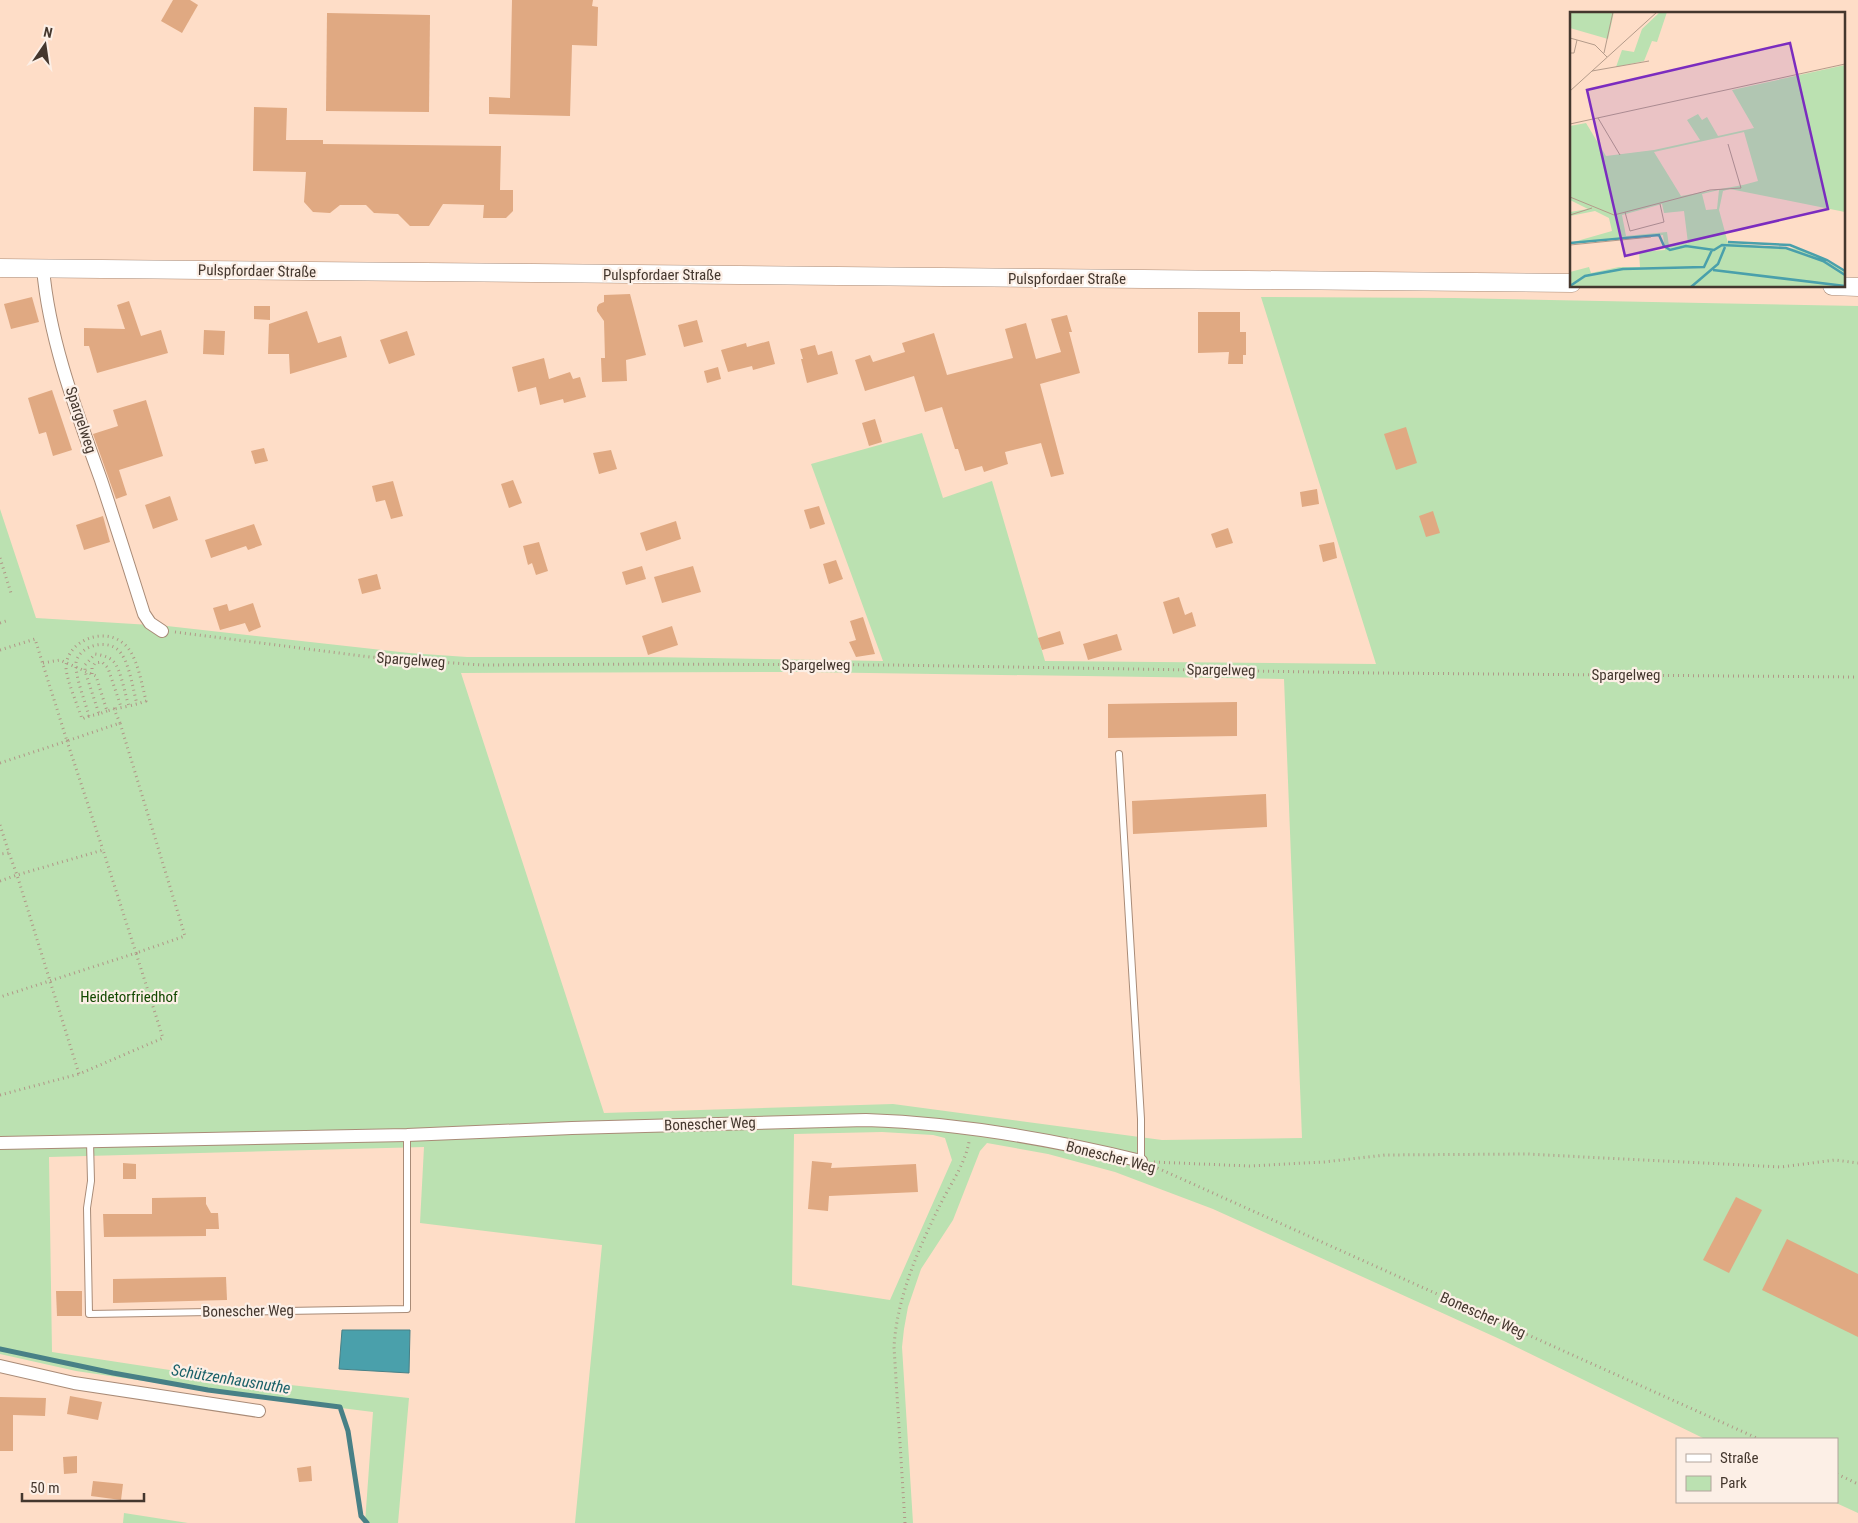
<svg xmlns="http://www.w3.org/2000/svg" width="1858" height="1523" viewBox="0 0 1858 1523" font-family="'Roboto Condensed',sans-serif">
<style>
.green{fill:#bbe1b1;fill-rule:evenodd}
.water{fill:#4aa0ab;stroke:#488086}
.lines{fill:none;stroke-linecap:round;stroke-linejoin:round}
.stream{stroke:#488086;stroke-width:5}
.building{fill:#e0a982}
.service-casing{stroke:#a98b77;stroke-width:8}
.minor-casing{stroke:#a98b77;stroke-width:14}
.secondary-casing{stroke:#a98b77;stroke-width:19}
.path{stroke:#b09787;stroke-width:3;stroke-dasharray:1 4;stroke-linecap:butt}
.service{stroke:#fff;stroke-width:6}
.minor{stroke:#fff;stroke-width:12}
.secondary{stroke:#fff;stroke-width:18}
.labels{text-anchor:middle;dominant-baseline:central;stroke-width:4.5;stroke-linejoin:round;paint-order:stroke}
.street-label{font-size:15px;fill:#44372e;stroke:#fcefe6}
.park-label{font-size:15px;fill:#134800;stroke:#fcefe6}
.water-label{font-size:16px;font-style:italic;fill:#1b6169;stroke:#fcefe6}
.inset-river{fill:none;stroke:#4aa0ab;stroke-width:2.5}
.inset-road{fill:none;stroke:#b49b8a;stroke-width:1}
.view{fill:#7b2cbf;fill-opacity:0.15;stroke:#7b2cbf;stroke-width:2.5}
.inset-edge{fill:none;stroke:#44372e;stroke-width:2.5}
</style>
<rect width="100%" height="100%" fill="#feddc7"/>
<g class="green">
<path d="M1261 297 1454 298 1858 306V1513L1834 1502H1837V1439H1705L1504 1341 1213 1209 1115 1172 1048 1154 987 1143 980 1151 953 1220 921 1269 908 1307 904 1329 902 1347 913 1523H575L602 1245 420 1223 424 1147 49 1157 52 1352 209 1376 409 1398 398 1523H365L373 1412 261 1398 76 1371 0 1354V509L36 618 167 626 409 653 467 657H651L883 661 811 464 922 433 943 498 992 481 1045 661 1376 664ZM803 672 1284 679 1302 1138 1162 1140 893 1104 604 1113 461 673ZM882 1132 933 1135 945 1138 952 1160 890 1300 792 1285 794 1134Z"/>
<path d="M124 1513 188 1523H123Z"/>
</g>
<path class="water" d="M342 1330H410L409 1373 339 1369Z"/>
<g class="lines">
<path class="stream" d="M0 1349 113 1373 208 1390 340 1407 348 1431 361 1516 367 1523"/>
</g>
<g class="building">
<path d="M173 0H190L198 5 182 33 161 21Z"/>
<path d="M512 0H593L592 6 598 7 597 46 572 45 570 116 489 114V97L510 98Z"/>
<path d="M327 13 430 15 429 112 326 111Z"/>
<path d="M254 107 287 108 286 140H323V144L501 146 500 190H513V211L506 218H483L484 205 443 204 429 226H410L398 214 374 213 366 205H340L330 213 313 212 304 202 306 172 253 171Z"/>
<path d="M630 294 646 355 626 360 627 381 602 382 601 358H605L604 321 597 311V307L599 304 604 302V295Z"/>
<path d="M32 297 39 322 11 329 4 304Z"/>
<path d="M129 301 141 336 161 330 168 353 97 373 89 346H84V328L125 329 117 305Z"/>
<path d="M254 306H270V320L254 319Z"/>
<path d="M307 311 318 343 341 336 347 357 290 374 289 354H268L269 324Z"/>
<path d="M1198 312H1240V332H1246V355H1243V364H1228L1229 352 1198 353Z"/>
<path d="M1067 315 1072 332H1069L1080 373 1040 384 1064 474 1051 477 1041 443 1005 452 1008 464 984 472 982 466 965 471 958 449H955L942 407 925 412 914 376 865 391 855 360 870 355 873 362 905 352 902 343 934 333 947 375 1013 358 1005 329 1026 323 1036 359 1061 352 1051 319Z"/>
<path d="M697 320 703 342 684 347 678 325Z"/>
<path d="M204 330 225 331 224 355 203 354Z"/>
<path d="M407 331 415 355 389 364 380 340Z"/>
<path d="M769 341 775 364 753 370 752 366 728 372 721 350 746 343 747 347Z"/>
<path d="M815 345 818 355 832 351 838 374 807 383 801 359H803L800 349Z"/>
<path d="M544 358 549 379 570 372 573 379 580 377 586 397 564 403 563 399 540 405 536 387 518 392 512 367Z"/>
<path d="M718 367 721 379 707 383 704 371Z"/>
<path d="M52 390 72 450 53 456 46 432 39 434 28 398Z"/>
<path d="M146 400 163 456 119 470 127 495 116 499 93 434 118 426 113 410Z"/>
<path d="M875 419 882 442 869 446 862 423Z"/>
<path d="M1406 427 1417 463 1396 470 1384 434Z"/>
<path d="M264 448 268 461 255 464 251 451Z"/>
<path d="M611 450 617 469 599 474 593 453Z"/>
<path d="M513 480 522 503 509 508 501 484Z"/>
<path d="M393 481 403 516 391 519 385 500 376 502 372 486Z"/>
<path d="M1317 489 1319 504 1302 507 1300 492Z"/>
<path d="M170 496 178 520 153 529 145 505Z"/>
<path d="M819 506 825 524 810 529 804 510Z"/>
<path d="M1433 511 1440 533 1426 537 1419 516Z"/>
<path d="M103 516 110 542 84 550 76 525Z"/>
<path d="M676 521 681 539 646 551 640 533Z"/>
<path d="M254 524 262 545 248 550 246 546 211 558 205 540Z"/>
<path d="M1228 528 1233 543 1216 548 1211 534Z"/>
<path d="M539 542 548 571 536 575 532 563 528 565 523 546Z"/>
<path d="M1334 542 1337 558 1323 562 1319 545Z"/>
<path d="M836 560 843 579 829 584 823 564Z"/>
<path d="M642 566 646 579 626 585 622 572Z"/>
<path d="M693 566 701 592 662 603 654 577Z"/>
<path d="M377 574 381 589 362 594 358 579Z"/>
<path d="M1179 597 1185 615 1192 612 1196 626 1173 634 1163 602Z"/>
<path d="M253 603 261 627 249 632 245 623 220 630 213 608 227 604 229 611Z"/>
<path d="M863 617 875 654 856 657 849 642 856 640 850 621Z"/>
<path d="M672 626 678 645 648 655 642 636Z"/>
<path d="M1060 631 1064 644 1042 650 1038 638Z"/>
<path d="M1117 634 1122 650 1088 660 1083 644Z"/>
<path d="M1237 702V736L1108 738V704Z"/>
<path d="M1266 794 1267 827 1133 834 1132 801Z"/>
<path d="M812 1161 832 1163 831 1168 916 1164 918 1192 829 1196 828 1211 808 1209Z"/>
<path d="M123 1163 136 1164V1179H123Z"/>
<path d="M206 1197V1204L211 1213H218L219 1229H206V1236L104 1237 103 1214H152V1198Z"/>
<path d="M1736 1197 1762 1210 1729 1273 1703 1260Z"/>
<path d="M1787 1239 1858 1274V1337L1762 1290Z"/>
<path d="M226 1277 227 1300 113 1303V1279Z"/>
<path d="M56 1291H82V1316H57Z"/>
<path d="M70 1396 102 1402 98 1420 67 1414Z"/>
<path d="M0 1397 46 1398 45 1416 13 1415V1451H0Z"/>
<path d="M77 1456V1473L64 1474 63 1457Z"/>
<path d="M311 1466 312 1481 299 1482 297 1468Z"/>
<path d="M93 1481 123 1484 121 1500 91 1496Z"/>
</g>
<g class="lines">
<g class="service-casing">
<g id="service">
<path d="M1119 754 1141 1119V1161"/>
<path d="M90 1142 91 1181 87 1208 89 1314 407 1309V1135"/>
</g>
</g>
<g class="minor-casing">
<g id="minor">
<path d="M43 268C49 340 77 413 101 480 116 525 130 570 144 614L150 623 162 631"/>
<path d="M0 1143 407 1135 572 1128 866 1120C959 1123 1051 1139 1141 1161"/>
<path d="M0 1366 74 1383 259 1411"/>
</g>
</g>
<g class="secondary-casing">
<g id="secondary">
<path d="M0 268 1572 283"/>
<path d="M1832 286 1858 287"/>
</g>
</g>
<g class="path">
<path d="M0 558 11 593"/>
<path d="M0 623 6 621"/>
<path d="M175 632 370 657 481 665 653 664 891 665 1376 673 1858 677"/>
<path d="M0 650 35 639 67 741 120 723 185 936 136 953 163 1038 79 1074 17 875 103 850 136 953 0 997"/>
<path d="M43 663 60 660 96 676 107 711 114 709 120 723"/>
<path d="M92 674V668L95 663 102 662 108 668 121 707"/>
<path d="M107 711 99 714 85 671V665L95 654C102 655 110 657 114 662 121 670 125 695 129 706L114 709"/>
<path d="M99 714 89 716C85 701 77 682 76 667 74 648 103 638 117 649 129 658 133 690 137 704L129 706"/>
<path d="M89 716 82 719C78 706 66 679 66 667 67 640 105 626 124 644 137 654 142 685 146 701L137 704"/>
<path d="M0 763 67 741 103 850"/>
<path d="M0 825 9 853 0 854"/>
<path d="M0 881 17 875 9 853"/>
<path d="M0 1095 79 1074"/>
<path d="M1154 1162 1249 1166 1324 1162 1385 1155 1527 1154 1781 1167 1835 1160 1858 1163"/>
<path d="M1153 1166 1759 1439"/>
<path d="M1837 1474 1858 1484"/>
<path d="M905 1523 894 1347C897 1297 918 1250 940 1205 950 1185 965 1164 969 1142"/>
</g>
<use href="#service" class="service"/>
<use href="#minor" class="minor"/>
<use href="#secondary" class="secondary"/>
</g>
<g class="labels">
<g class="street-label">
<text transform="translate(257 271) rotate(1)">Pulspfordaer Straße</text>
<text x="662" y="275">Pulspfordaer Straße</text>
<text x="1067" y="279">Pulspfordaer Straße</text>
<text transform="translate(81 420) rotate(72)">Spargelweg</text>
<text transform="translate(411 660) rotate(4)">Spargelweg</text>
<text x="816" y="665">Spargelweg</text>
<text transform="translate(1221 670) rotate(1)">Spargelweg</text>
<text x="1626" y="675">Spargelweg</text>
<text transform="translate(710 1124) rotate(-2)">Bonescher Weg</text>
<text transform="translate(1111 1157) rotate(14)">Bonescher Weg</text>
<text transform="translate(248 1311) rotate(-1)">Bonescher Weg</text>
<text transform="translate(1483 1315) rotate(24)">Bonescher Weg</text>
</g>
<g class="park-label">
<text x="129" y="997">Heidetorfriedhof</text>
</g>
<g class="water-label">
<text transform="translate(231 1379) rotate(9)">Schützenhausnuthe</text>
</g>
</g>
<g transform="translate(1570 12)">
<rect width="275" height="275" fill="#feddc7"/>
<path d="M0 0H44L38 27 0 16ZM90 0H97L87 30 82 29 74 49 46 55 52 38 64 40 72 17ZM275 53V200L160 177 153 179 149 198 158 231 229 237 275 258V275H0V260L19 255 21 261 49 255H70L69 240 95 238 93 223 0 231 42 219 39 206 25 199 0 204V200L18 197 0 188V114L16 111 36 144 84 138 130 128 117 108 128 102 132 108 137 105 148 124 184 116 162 78ZM174 120 188 169 173 173 111 184 84 140ZM149 178 147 197 136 198 132 182ZM92 192 94 201 114 199 118 231 99 234 97 220 56 224 52 203Z" fill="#bbe1b1" fill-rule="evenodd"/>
<path class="inset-river" d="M158 230 220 233 257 248 275 259M0 231 89 223 94 234 100 238 116 234 144 238 152 233 216 236 253 249 275 263M143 258 275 274M0 274 15 264 53 257 134 255 142 238M121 275 148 252 155 235"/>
<path class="inset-road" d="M0 26 25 33 37 45M0 41H4L7 28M34 41 43 0M22 59 79 49M0 79 87 0M28 106 50 143M0 112 275 52M0 185 44 203 140 178 171 176 158 132M55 200 60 219 94 210 90 192M0 203 22 196M0 233 81 225"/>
<path class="view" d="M220 31 258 197 55 244 17 78Z"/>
<rect width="275" height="275" class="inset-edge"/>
</g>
<rect x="1676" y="1438" width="162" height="65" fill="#fcefe6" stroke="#b2a59c"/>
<rect x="1686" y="1454" width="25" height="8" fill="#ffffff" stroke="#b2a59c"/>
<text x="1720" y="1463" font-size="15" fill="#44372e">Straße</text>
<rect x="1686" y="1476" width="25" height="15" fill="#bbe1b1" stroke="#b2a59c"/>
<text x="1720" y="1488" font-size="15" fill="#44372e">Park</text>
<g transform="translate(45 45) rotate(13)" stroke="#fcefe6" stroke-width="4" paint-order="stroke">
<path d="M0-4L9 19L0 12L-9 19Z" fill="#44372e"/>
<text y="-8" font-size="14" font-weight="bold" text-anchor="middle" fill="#44372e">N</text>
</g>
<path d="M22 1493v8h122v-8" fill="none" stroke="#44372e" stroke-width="2.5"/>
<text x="30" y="1493" font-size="15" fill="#44372e" stroke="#fcefe6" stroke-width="4" paint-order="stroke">50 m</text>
</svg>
